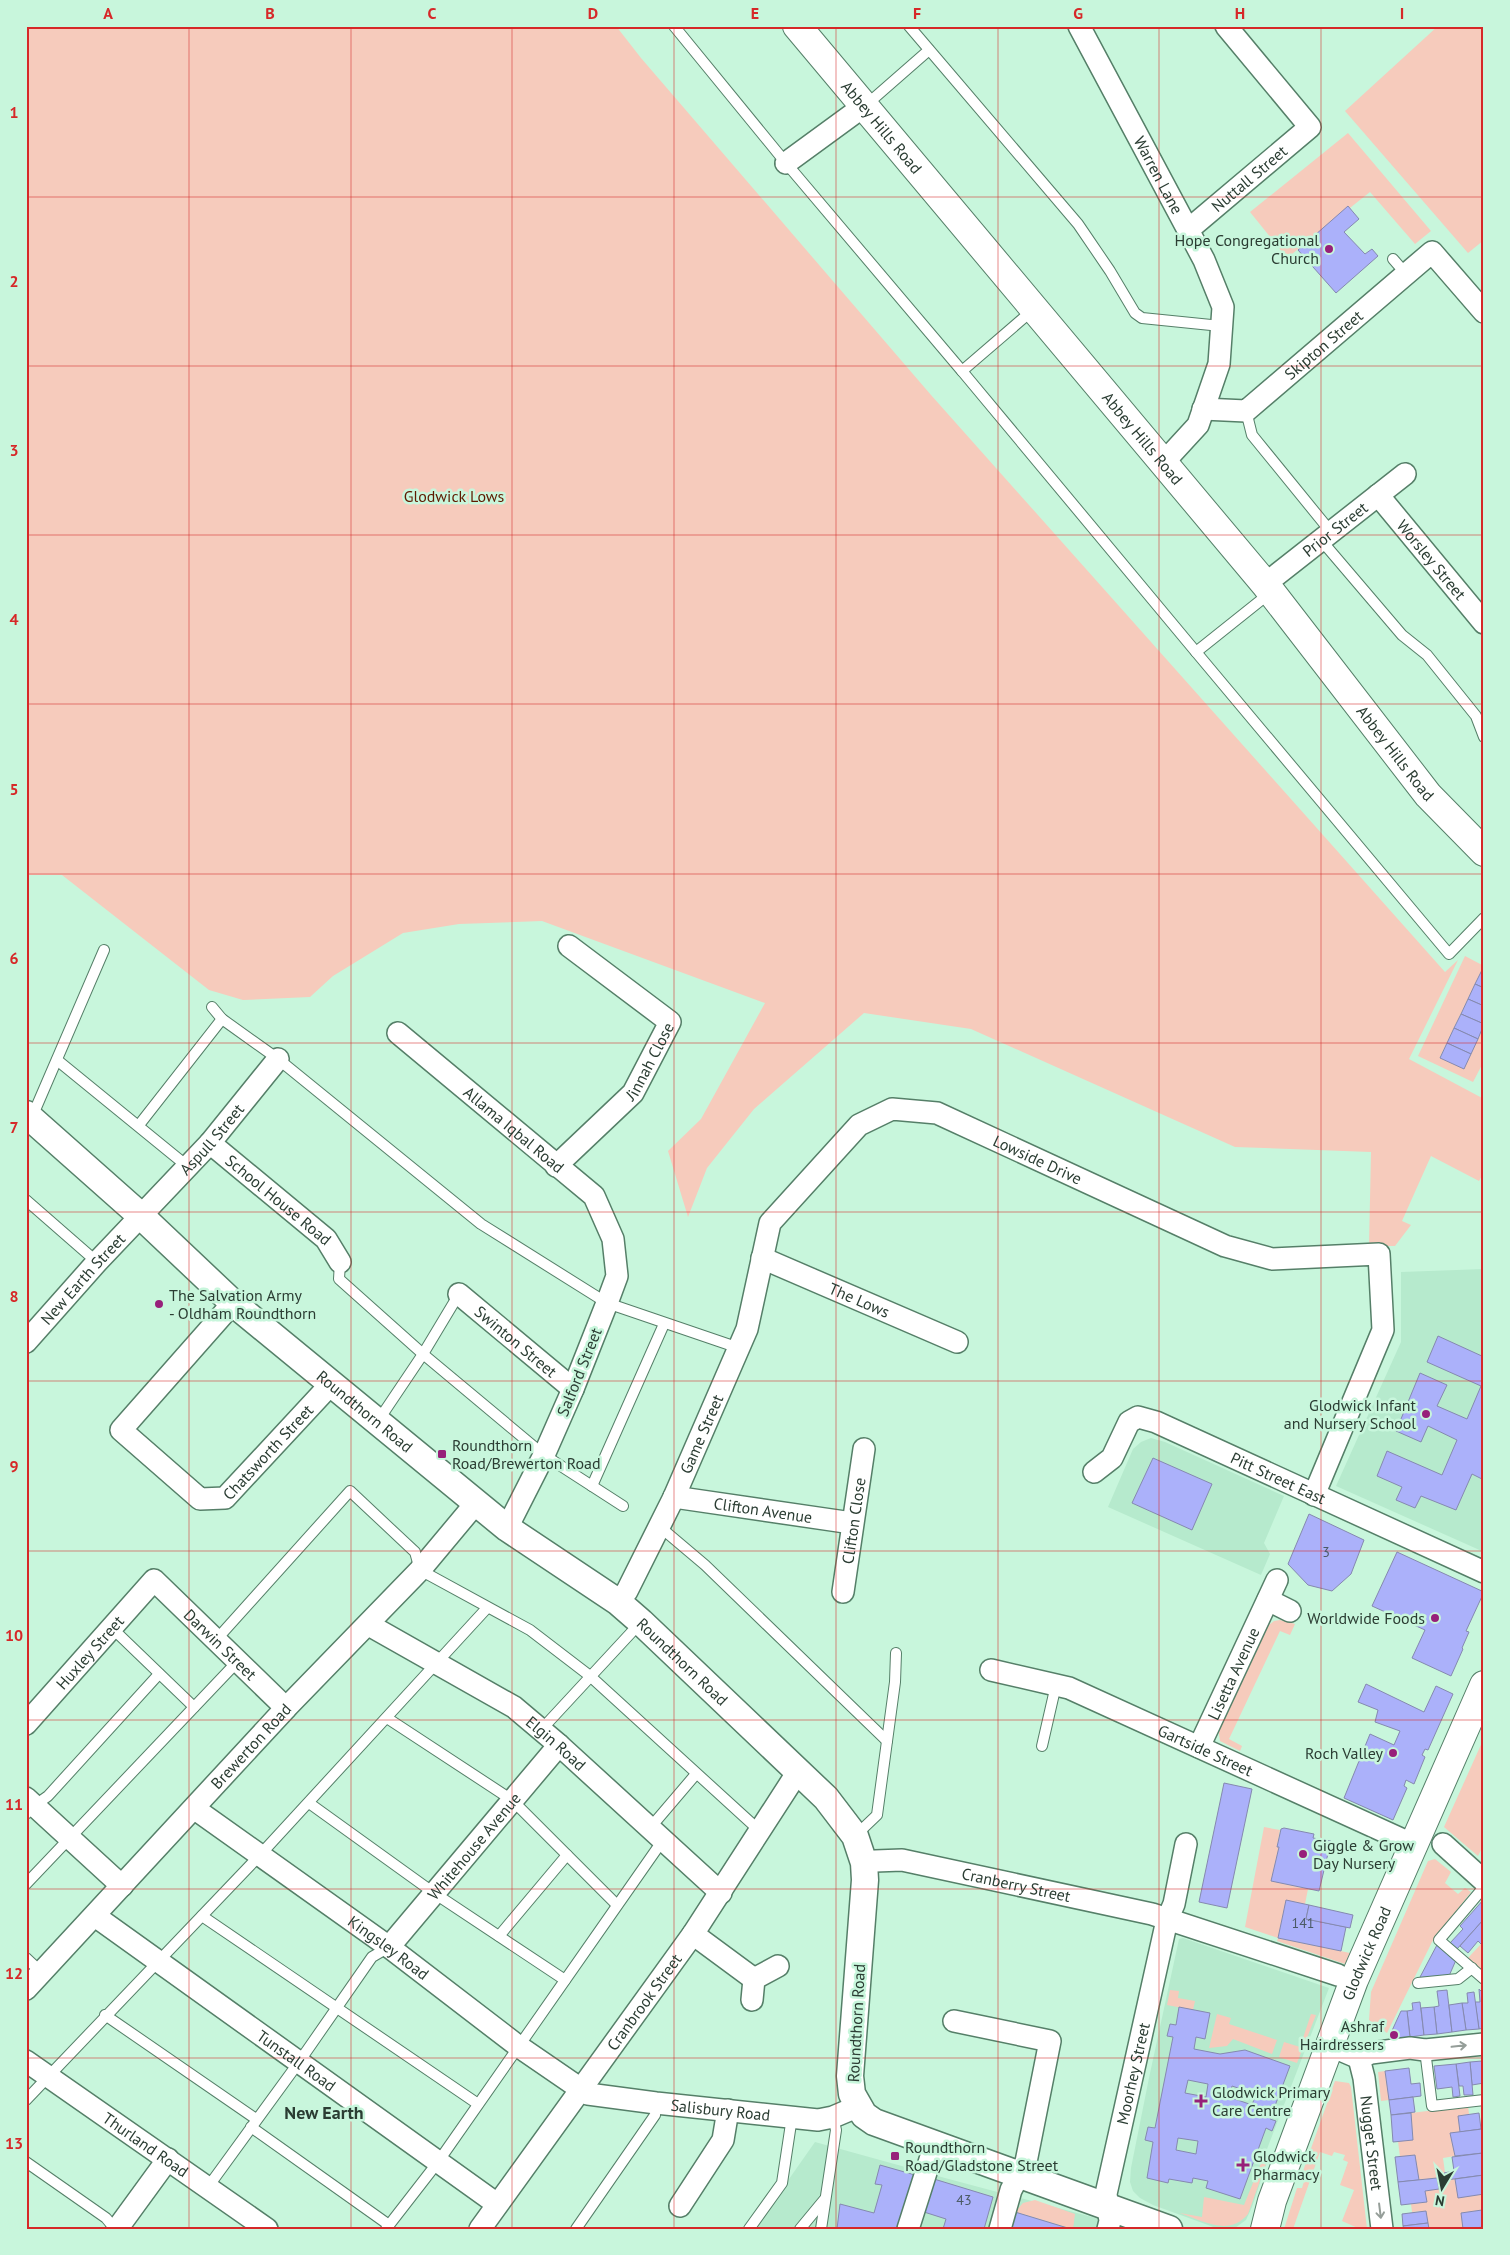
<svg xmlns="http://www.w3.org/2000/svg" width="1510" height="2255" viewBox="0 0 1510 2255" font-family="'PT Sans',sans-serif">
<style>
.built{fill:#b6eacd}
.green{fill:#f6cbbc}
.building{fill:#abb1fa;stroke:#8589af;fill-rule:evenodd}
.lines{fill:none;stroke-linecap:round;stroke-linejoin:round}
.service-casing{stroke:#557f68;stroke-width:12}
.minor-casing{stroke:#557f68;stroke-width:24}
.tertiary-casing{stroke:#557f68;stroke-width:29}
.secondary-casing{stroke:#557f68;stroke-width:30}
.service{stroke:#fff;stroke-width:10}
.minor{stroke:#fff;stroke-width:21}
.tertiary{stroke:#fff;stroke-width:26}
.secondary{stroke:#fff;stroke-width:28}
.oneway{stroke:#959e99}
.grid{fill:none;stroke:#d62828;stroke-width:1;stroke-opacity:0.55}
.poi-dot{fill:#97207a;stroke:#c8f6dc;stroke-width:2}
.labels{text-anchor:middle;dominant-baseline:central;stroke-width:5;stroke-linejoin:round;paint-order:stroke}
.number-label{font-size:14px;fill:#4b5a65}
.street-label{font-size:16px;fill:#2b3d33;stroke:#c8f6dc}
.poi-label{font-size:16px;fill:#2b3d33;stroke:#c8f6dc;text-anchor:start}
.park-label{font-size:16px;fill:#5f1a00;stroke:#c8f6dc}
.neighbourhood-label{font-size:18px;font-weight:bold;fill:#2b3d33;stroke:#c8f6dc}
.neatline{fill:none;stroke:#d62828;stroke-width:2}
.grid-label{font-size:16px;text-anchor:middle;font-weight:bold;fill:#d62828}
</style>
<rect width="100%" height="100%" fill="#c8f6dc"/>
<g class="built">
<path d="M1484 1269V1552L1336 1486 1401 1342V1272Z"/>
<path d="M1151 1438 1165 1442 1284 1496 1264 1543 1270 1554 1261 1575 1108 1507 1133 1449 1141 1442Z"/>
<path d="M1183 1938 1329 1988 1267 2149V2162L1252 2207 1246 2220 1235 2228 1219 2229 1153 2205 1140 2198 1133 2191 1130 2182 1131 2168 1149 2078 1179 1939Z"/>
<path d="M815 2142 945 2178 1137 2229H754Z"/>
</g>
<g class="green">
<path d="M26 26H616L641 58 931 395 1445 972 1458 960 1409 1059 1484 1099V1172L1479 1181 1431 1156 1402 1221 1411 1225 1395 1246H1369L1371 1152 1235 1147 971 1029 864 1013 754 1109 707 1168 688 1217 668 1151 701 1119 765 1003 542 921 459 924 403 933 333 976 310 997 243 1000 209 990 62 875H26Z"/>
<path d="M1438 26H1484V240L1468 253 1345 111Z"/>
<path d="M1348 133 1431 231 1415 244 1370 192 1287 258 1250 212Z"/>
<path d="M1465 956 1484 966V971L1482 970 1440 1057 1464 1068 1484 1027V1061L1473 1082 1418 1056Z"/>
<path d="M1280 1620 1295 1624 1290 1635 1280 1631 1229 1739 1242 1746 1240 1751 1220 1741 1218 1728 1264 1629 1274 1621Z"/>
<path d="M1484 1738V1844L1478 1856 1444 1827Z"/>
<path d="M1264 1827 1280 1830 1277 1847H1279L1271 1881 1308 1889 1305 1904 1286 1901 1278 1938 1350 1953 1345 1964 1277 1941 1278 1938 1245 1927Z"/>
<path d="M1435 1859 1451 1872 1445 1883 1458 1894 1465 1888 1471 1892 1432 1942 1387 2033 1369 2020 1371 1992 1428 1861Z"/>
<path d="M1481 1944 1484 1946V1972L1468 1958Z"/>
<path d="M1170 1990 1179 1991 1178 1998 1195 2001 1193 2010 1167 2005Z"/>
<path d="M1217 2014 1231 2018 1229 2024 1277 2040 1272 2054 1233 2039 1227 2046 1209 2048Z"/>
<path d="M1311 2014 1316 2015 1297 2063 1279 2057 1284 2042 1300 2047Z"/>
<path d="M1385 2071 1389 2100 1381 2101 1378 2072Z"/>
<path d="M1335 2081 1349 2083 1351 2087 1367 2229H1360L1342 2221 1354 2190 1340 2185 1348 2162 1343 2160 1345 2155 1334 2152 1332 2156 1320 2152 1293 2229H1284L1297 2188H1302L1306 2175 1303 2171Z"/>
<path d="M1468 2106 1469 2114 1458 2116 1460 2132 1450 2133 1455 2156 1443 2158 1446 2180 1455 2179 1458 2197 1484 2194V2202H1481L1482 2210 1461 2213 1463 2229H1429L1426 2211 1412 2212 1411 2204 1427 2202 1425 2191 1438 2189 1437 2178 1419 2180 1415 2155 1400 2157 1398 2141 1413 2139 1411 2113Z"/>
<path d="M1261 2163 1266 2164 1248 2214C1229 2237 1203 2221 1180 2213L1202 2217 1204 2197 1244 2205Z"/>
<path d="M1035 2200 1075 2214 1073 2229 1015 2212 1023 2203Z"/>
</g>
<g class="building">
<path d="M1348 206 1359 219 1344 232 1365 254 1372 249 1378 256 1336 293 1298 250Z"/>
<path d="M1482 970 1484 971V988L1475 984Z"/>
<path d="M1475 984 1484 988V1006L1468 999Z"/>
<path d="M1468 999 1484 1006V1024L1461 1014Z"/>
<path d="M1461 1014 1484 1024 1478 1039 1454 1028Z"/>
<path d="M1454 1028 1478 1039 1471 1054 1447 1043Z"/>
<path d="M1447 1043 1471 1054 1464 1069 1440 1058Z"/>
<path d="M1438 1336 1484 1357V1480L1472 1474 1456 1510 1421 1496 1415 1508 1396 1500 1402 1487 1377 1476 1387 1451 1442 1475 1457 1440 1428 1426 1421 1442 1396 1431 1420 1373 1447 1385 1437 1406 1467 1419 1481 1386 1427 1362Z"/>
<path d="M1153 1458 1212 1484 1192 1530 1132 1503Z"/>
<path d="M1309 1514 1364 1540 1351 1574 1332 1591 1308 1585 1288 1564Z"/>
<path d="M1397 1552 1484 1592 1466 1631 1469 1632 1462 1648 1463 1649 1451 1676 1412 1658 1425 1630 1372 1606Z"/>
<path d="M1366 1684 1424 1712 1436 1686 1453 1694 1428 1750 1425 1749 1422 1755 1425 1757 1414 1784 1406 1780 1404 1786 1407 1788 1393 1820 1344 1798 1370 1734 1394 1745 1400 1731 1375 1722 1378 1710 1358 1702Z"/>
<path d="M1224 1783 1252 1789 1227 1908 1199 1902Z"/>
<path d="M1284 1828 1314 1834 1313 1838 1331 1841 1319 1891 1271 1881 1279 1847H1277L1281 1829Z"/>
<path d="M1484 1899V1919L1457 1949 1450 1943 1463 1929 1460 1926Z"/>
<path d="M1286 1900 1309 1905 1306 1919 1346 1927 1341 1951 1278 1938Z"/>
<path d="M1309 1905 1353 1915 1350 1928 1306 1919Z"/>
<path d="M1484 1919V1940L1481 1944 1478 1941 1468 1953 1460 1946Z"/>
<path d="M1438 1943 1456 1960 1449 1976 1419 1979Z"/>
<path d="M1479 1989 1484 1994V2028L1479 2029 1475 2002H1480Z"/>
<path d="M1447 1990 1452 2032 1437 2034 1434 2007 1439 2006 1437 1991Z"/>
<path d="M1474 1992 1479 2029 1466 2030 1462 2003H1468L1467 1993Z"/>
<path d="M1420 2002 1424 2035 1410 2037 1407 2011 1413 2010 1412 2003Z"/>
<path d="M1462 2003 1466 2030 1452 2032 1449 2005Z"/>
<path d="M1179 2007 1210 2013 1205 2039 1196 2037 1194 2049 1220 2054 1245 2050 1290 2066 1270 2119 1276 2121 1272 2131 1266 2128 1240 2199 1206 2188 1208 2181 1193 2178 1192 2183 1169 2179 1168 2183 1147 2178 1153 2142 1145 2140 1148 2127 1155 2128 1173 2037 1167 2036 1170 2024 1176 2025ZM1188 2080 1208 2084 1206 2097 1185 2093ZM1232 2086 1256 2094 1252 2105 1229 2097ZM1178 2138 1198 2141 1196 2154 1176 2150Z"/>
<path d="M1434 2007 1437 2034 1424 2035 1421 2008Z"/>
<path d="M1401 2011H1407L1410 2037 1394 2039 1390 2035Z"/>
<path d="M1482 2061 1484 2083 1472 2085 1470 2062Z"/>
<path d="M1470 2062 1473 2095H1464L1463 2086H1459L1456 2064Z"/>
<path d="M1456 2064 1460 2096 1453 2097 1452 2087 1437 2089 1434 2066Z"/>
<path d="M1409 2068 1411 2084 1420 2083 1421 2096 1389 2100 1385 2071Z"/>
<path d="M1413 2097 1415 2112 1391 2115 1389 2100Z"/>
<path d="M1411 2113 1413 2140 1393 2142 1391 2115Z"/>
<path d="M1479 2113 1481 2129 1460 2132 1458 2116Z"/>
<path d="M1482 2129 1483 2153 1455 2156 1450 2133Z"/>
<path d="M1483 2153 1484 2175 1446 2180 1444 2173 1454 2171 1452 2157Z"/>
<path d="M1415 2155 1419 2180 1398 2182 1395 2157Z"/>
<path d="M880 2165 915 2175 899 2229H837L840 2204 874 2213 882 2185 875 2184Z"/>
<path d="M1484 2175V2194L1458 2198 1455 2179Z"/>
<path d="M1437 2178 1439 2189 1425 2191 1427 2202 1401 2205 1398 2182Z"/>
<path d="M934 2179 993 2197 984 2229H943L946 2219 924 2212Z"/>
<path d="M1482 2210H1484V2227L1463 2229 1461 2213Z"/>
<path d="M1426 2211 1428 2223 1403 2226 1402 2214Z"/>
<path d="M1015 2212 1071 2229H1010Z"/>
<path d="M1428 2223 1429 2229H1404L1403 2226Z"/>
</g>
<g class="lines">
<g class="service-casing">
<g id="service">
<path d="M674 26 786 163 962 371"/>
<path d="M909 26 1078 224 1110 271 1135 313 1142 318 1221 326"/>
<path d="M865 106 929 50"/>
<path d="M1393 259 1406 274"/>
<path d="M1034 309 962 371 1196 652"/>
<path d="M1246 411 1252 435 1331 532"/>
<path d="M1321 540 1402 635 1427 655 1476 716 1484 737"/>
<path d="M1270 593 1196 652 1449 954 1484 918"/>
<path d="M212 1007 222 1019 278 1059 481 1224 607 1303 739 1348"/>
<path d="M57 1060 187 1166"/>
<path d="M32 1117 104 950"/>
<path d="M139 1125 222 1019"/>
<path d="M26 1200 97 1262"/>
<path d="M340 1262 339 1279 423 1354 544 1455 623 1506"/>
<path d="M378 1421 423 1354 459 1294"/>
<path d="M592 1486 664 1324"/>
<path d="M660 1527 705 1565 887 1741"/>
<path d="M112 1628 194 1707"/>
<path d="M216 1640 350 1491 415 1552 420 1570 530 1630 590 1676 761 1832"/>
<path d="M387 1718 512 1800 617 1905"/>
<path d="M541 1730 641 1622"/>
<path d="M1042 1746 1056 1685"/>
<path d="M309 1803 434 1893 565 1980"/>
<path d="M26 1814 34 1806 48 1796 159 1674"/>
<path d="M650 1828 696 1774"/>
<path d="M855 1836 877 1815 895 1682 896 1653"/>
<path d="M26 1884 238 1661"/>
<path d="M1484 1887 1439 1940 1484 1979"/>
<path d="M202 1916 478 2104"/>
<path d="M499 1936 567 1855"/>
<path d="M26 1958 42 1973"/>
<path d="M1418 1983 1458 1979 1472 1968"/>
<path d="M105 2015 256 2119"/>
<path d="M1425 2050 1432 2106 1484 2100"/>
<path d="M26 2100 260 1855 487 1608"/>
<path d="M251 2127 389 2225"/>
<path d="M26 2162 106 2218 115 2229"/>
<path d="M208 2187 299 2062 372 1957 389 1947"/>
<path d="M386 2229 438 2162 663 1840"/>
<path d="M576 2229 655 2115 656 2103"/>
<path d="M749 2229 782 2183 792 2117"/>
<path d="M800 2229 824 2200"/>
<path d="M821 2229 836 2130 833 2117"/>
</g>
</g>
<g class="minor-casing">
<g id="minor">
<path id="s1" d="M1079 26 1204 260 1223 307 1219 364 1198 425 1164 462"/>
<path d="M786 163 864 106"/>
<path id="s2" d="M1188 230 1310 127 1226 26"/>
<path id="s3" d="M1203 409 1246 411 1432 252 1484 312"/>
<path id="s4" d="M1378 495 1484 623"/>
<path id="s5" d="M1265 584 1405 474"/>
<path id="s6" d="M398 1033 594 1196 613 1239 617 1276 607 1303 573 1389 544 1455 507 1528"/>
<path id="s7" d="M210 1143 326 1239 340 1262"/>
<path id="s8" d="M556 1166 633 1093 670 1022 569 946"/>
<path id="s9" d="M762 1258 957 1342"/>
<path id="s10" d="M459 1294 573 1389"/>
<path id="s11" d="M233 1303 121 1430 200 1499 225 1498 331 1384"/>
<path id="s12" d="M26 1342 97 1262 210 1143 278 1059"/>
<path id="s13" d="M1094 1472 1112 1458 1129 1422 1138 1417 1156 1422 1484 1572"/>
<path id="s14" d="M674 1497 852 1523"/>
<path id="s15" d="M843 1592 864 1449"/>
<path d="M1268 1600 1290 1611"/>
<path id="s16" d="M618 1602 627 1591 674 1497 747 1329 770 1223 859 1125 892 1109 937 1113 1225 1246 1272 1259 1379 1254 1383 1330 1314 1495"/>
<path id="s17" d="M369 1625 514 1707 559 1745 721 1893"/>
<path id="s18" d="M991 1670 1069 1688 1414 1845"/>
<path id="s19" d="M26 1724 154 1580 286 1708"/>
<path id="s20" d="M1199 1747 1277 1580"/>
<path d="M26 1798 122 1886"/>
<path id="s21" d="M195 1809 389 1947 518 2046 588 2094 656 2103 818 2120 833 2117 859 2106"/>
<path d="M1443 1844 1484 1881"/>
<path id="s22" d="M864 1863 875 1861 902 1860 1152 1914 1338 1975"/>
<path id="s23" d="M95 1916 497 2204"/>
<path d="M693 1934 754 1979"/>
<path id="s24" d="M389 1947 559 1745"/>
<path id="s25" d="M26 1989 286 1708 420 1570 476 1503"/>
<path d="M752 2000 754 1979 778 1966"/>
<path d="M954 2021 1050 2041 1026 2162 1011 2190 1000 2229"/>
<path d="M1331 2046 1359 2058 1371 2053 1410 2048 1425 2050 1484 2044"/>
<path id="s26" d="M1359 2058 1364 2078 1382 2229"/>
<path id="s27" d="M26 2061 267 2229"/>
<path d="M680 2206 723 2140 728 2110"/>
<path d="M117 2229 168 2159"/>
<path id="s28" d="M480 2229 693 1934 799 1770"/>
<path d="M908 2229 935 2144"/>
<path id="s29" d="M1108 2229 1110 2221 1106 2194 1167 1920 1174 1904 1186 1844"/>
</g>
</g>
<g class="tertiary-casing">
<g id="tertiary">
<path id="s30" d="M26 1114 141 1216 233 1303 507 1528 618 1602 641 1622 826 1798 855 1836 864 1863 865 1880 850 2076 852 2094 864 2115 874 2122 1169 2229"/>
</g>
</g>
<g class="secondary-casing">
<g id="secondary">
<path id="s31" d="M797 26 1265 584 1428 795 1484 852"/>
<path id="s32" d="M1265 2229 1272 2201 1354 1980 1484 1685"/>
</g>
</g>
<use href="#service" class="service"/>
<use href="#minor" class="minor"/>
<use href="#tertiary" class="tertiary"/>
<use href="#secondary" class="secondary"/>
</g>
<defs><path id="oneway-shaft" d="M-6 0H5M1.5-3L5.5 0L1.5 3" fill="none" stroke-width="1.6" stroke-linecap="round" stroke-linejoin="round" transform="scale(1.25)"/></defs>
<g class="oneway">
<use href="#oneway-shaft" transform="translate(1459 2046) rotate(-6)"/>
<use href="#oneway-shaft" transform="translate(1380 2211) rotate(83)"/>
</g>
<path class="grid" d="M189 26V2229M351 26V2229M512 26V2229M674 26V2229M836 26V2229M998 26V2229M1159 26V2229M1321 26V2229M26 197H1484M26 366H1484M26 535H1484M26 704H1484M26 874H1484M26 1043H1484M26 1212H1484M26 1381H1484M26 1551H1484M26 1720H1484M26 1889H1484M26 2058H1484"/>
<g class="poi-dot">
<circle cx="1329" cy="249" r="5"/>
<circle cx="159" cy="1304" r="5"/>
<circle cx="1426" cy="1414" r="5"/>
<rect x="437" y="1449" width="10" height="10" rx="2.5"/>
<circle cx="1435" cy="1618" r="5"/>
<circle cx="1393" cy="1753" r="5"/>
<circle cx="1303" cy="1854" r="5"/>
<circle cx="1394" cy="2035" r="5"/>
<path d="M1198.5 2093.5h5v5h5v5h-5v5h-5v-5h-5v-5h5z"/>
<rect x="890" y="2151" width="10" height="10" rx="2.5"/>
<path d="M1240.5 2157.5h5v5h5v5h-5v5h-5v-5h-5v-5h5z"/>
</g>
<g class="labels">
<g class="number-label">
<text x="1326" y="1552">3</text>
<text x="1303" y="1923">141</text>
<text x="964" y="2200">43</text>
</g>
<g class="street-label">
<text stroke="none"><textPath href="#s31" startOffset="132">Abbey Hills Road</textPath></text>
<text stroke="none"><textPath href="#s1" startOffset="169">Warren Lane</textPath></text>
<text stroke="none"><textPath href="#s2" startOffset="80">Nuttall Street</textPath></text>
<text stroke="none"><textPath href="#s3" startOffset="145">Skipton Street</textPath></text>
<text stroke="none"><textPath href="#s31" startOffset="538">Abbey Hills Road</textPath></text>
<text stroke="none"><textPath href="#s5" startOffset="89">Prior Street</textPath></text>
<text stroke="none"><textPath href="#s4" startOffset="84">Worsley Street</textPath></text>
<text stroke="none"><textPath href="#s31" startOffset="942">Abbey Hills Road</textPath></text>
<text stroke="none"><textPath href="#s8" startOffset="142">Jinnah Close</textPath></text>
<text stroke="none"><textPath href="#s6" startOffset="151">Allama Iqbal Road</textPath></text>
<text stroke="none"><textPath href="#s12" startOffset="275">Aspull Street</textPath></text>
<text stroke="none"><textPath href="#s16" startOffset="736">Lowside Drive</textPath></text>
<text stroke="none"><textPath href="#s7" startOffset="89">School House Road</textPath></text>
<text stroke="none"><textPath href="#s12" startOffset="85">New Earth Street</textPath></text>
<text stroke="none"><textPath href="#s9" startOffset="106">The Lows</textPath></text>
<text stroke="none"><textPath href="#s10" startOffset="74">Swinton Street</textPath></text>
<text transform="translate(579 1372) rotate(-68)">Salford Street</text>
<text stroke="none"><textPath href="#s30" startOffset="451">Roundthorn Road</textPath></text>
<text stroke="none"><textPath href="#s16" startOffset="188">Game Street</textPath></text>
<text stroke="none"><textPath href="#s11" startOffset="362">Chatsworth Street</textPath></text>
<text stroke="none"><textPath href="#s13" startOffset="226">Pitt Street East</textPath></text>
<text stroke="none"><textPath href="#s14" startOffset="90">Clifton Avenue</textPath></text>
<text stroke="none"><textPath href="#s15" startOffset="72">Clifton Close</textPath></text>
<text stroke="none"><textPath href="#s19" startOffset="285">Darwin Street</textPath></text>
<text stroke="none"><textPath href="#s19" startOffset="96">Huxley Street</textPath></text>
<text stroke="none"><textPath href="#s30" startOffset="856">Roundthorn Road</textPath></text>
<text stroke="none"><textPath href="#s20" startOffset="81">Lisetta Avenue</textPath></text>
<text stroke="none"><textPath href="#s17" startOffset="222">Elgin Road</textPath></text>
<text stroke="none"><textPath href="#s25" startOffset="331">Brewerton Road</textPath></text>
<text stroke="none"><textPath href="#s18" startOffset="230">Gartside Street</textPath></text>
<text stroke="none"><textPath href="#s24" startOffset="132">Whitehouse Avenue</textPath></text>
<text stroke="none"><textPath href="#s22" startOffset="155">Cranberry Street</textPath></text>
<text stroke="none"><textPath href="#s21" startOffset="238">Kingsley Road</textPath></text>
<text stroke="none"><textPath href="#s32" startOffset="294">Glodwick Road</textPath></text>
<text stroke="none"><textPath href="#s28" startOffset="280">Cranbrook Street</textPath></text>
<text transform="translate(856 2023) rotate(-87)">Roundthorn Road</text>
<text stroke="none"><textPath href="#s23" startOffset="248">Tunstall Road</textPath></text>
<text stroke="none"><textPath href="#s29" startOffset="159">Moorhey Street</textPath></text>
<text stroke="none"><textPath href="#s21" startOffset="619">Salisbury Road</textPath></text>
<text stroke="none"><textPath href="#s26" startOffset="86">Nugget Street</textPath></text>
<text stroke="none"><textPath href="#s27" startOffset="146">Thurland Road</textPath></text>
</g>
<g class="poi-label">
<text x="1319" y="240" text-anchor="end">Hope Congregational<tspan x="1319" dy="18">Church</tspan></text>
<text x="169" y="1295">The Salvation Army<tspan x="169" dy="18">- Oldham Roundthorn</tspan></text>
<text x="1416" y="1405" text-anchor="end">Glodwick Infant<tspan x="1416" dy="18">and Nursery School</tspan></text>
<text x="452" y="1445">Roundthorn<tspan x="452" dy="18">Road/Brewerton Road</tspan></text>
<text x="1425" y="1618" text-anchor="end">Worldwide Foods</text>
<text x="1383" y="1753" text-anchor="end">Roch Valley</text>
<text x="1313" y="1845">Giggle &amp; Grow<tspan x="1313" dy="18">Day Nursery</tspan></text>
<text x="1384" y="2026" text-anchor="end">Ashraf<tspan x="1384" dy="18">Hairdressers</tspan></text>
<text x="1212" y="2092">Glodwick Primary<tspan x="1212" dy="18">Care Centre</tspan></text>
<text x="905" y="2147">Roundthorn<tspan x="905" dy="18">Road/Gladstone Street</tspan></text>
<text x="1253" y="2156">Glodwick<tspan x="1253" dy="18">Pharmacy</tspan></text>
</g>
<g class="park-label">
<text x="454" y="496">Glodwick Lows</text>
</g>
<g class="neighbourhood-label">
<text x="324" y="2112">New Earth</text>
</g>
</g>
<rect width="1510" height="2255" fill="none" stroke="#c8f6dc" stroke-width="55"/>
<g transform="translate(1442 2188) rotate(190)" stroke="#c8f6dc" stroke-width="4" paint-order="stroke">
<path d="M0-4L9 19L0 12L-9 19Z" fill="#2b3d33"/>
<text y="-8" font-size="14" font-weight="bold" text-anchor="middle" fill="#2b3d33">N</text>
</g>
<rect x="28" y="28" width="1454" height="2200" class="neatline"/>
<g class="grid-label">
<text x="108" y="19">A</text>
<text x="270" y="19">B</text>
<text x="432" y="19">C</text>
<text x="593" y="19">D</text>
<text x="755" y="19">E</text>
<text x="917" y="19">F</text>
<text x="1078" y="19">G</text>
<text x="1240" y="19">H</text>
<text x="1402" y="19">I</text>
<text x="14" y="118">1</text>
<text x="14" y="287">2</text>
<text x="14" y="456">3</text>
<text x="14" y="625">4</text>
<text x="14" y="795">5</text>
<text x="14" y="964">6</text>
<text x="14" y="1133">7</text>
<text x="14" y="1302">8</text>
<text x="14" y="1472">9</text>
<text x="14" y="1641">10</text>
<text x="14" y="1810">11</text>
<text x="14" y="1979">12</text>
<text x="14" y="2149">13</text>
</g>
</svg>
